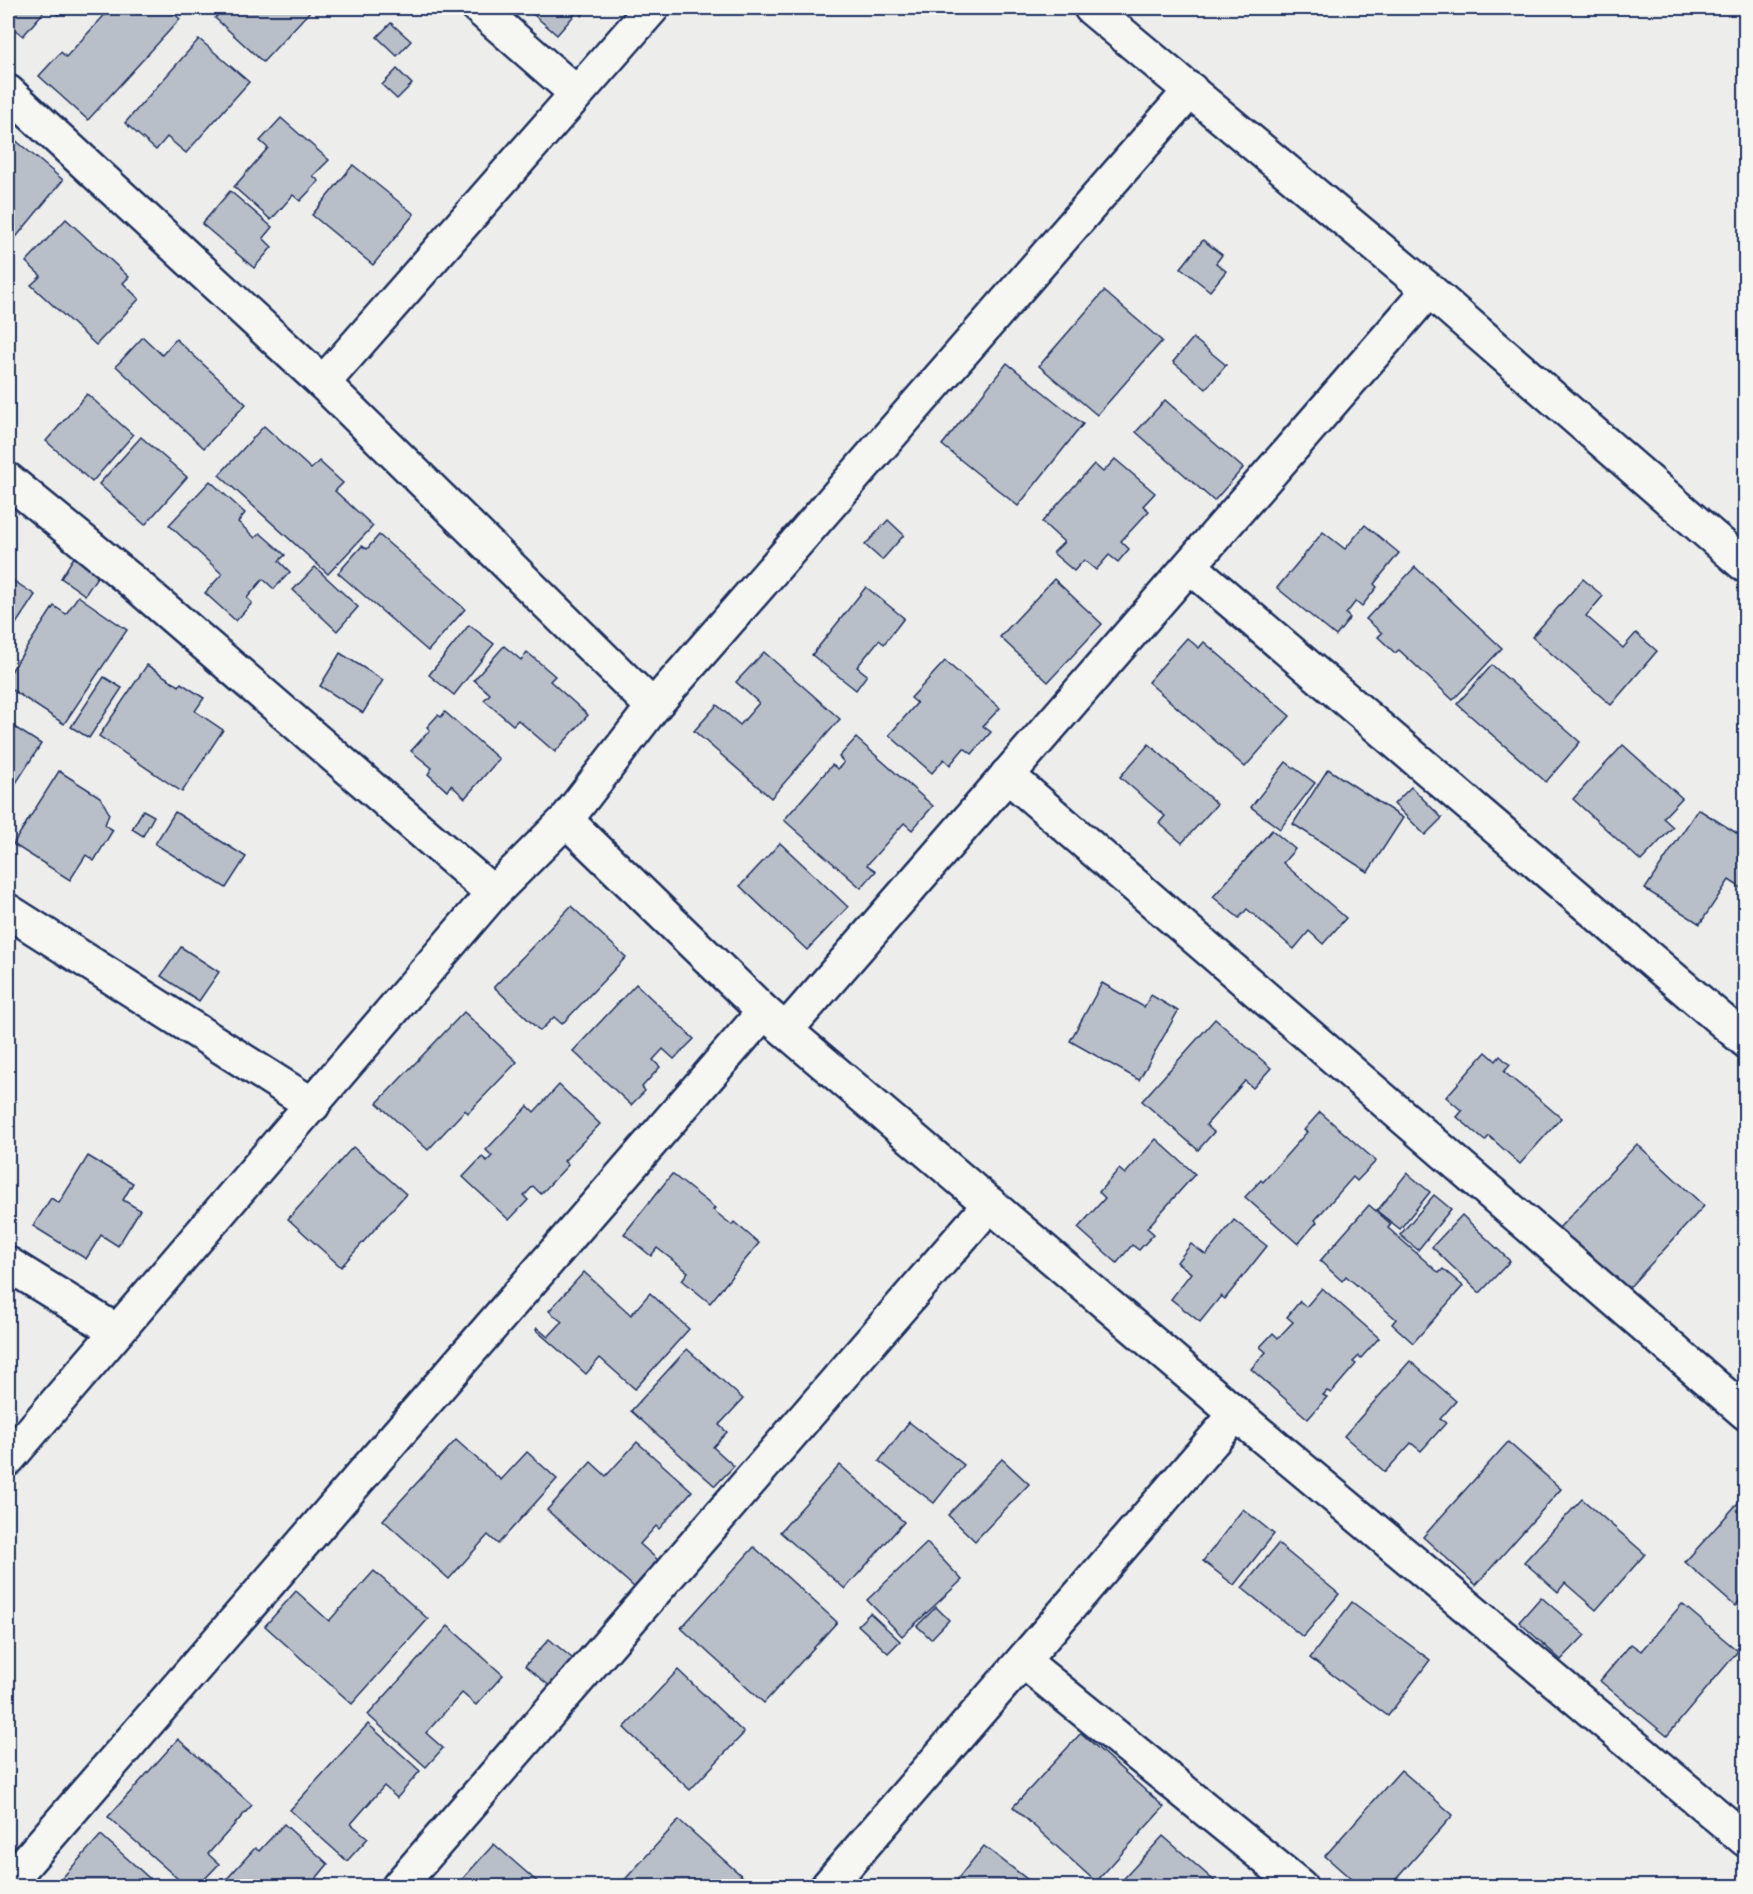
<svg xmlns="http://www.w3.org/2000/svg" width="1753" height="1894" viewBox="0 0 1753 1894" font-family="Pangolin,sans-serif">
<style>
.building{fill:#b9bfc8;stroke:#1b2f5e;stroke-width:1.5}
.lines{fill:none;stroke-linecap:round;stroke-linejoin:round}
.minor-casing{stroke:#1b2f5e;stroke-width:38}
.minor{stroke:#f6f6f2;stroke-width:33}
</style>
<rect width="100%" height="100%" fill="#edeeec"/>
<filter id="ink" filterUnits="userSpaceOnUse"><feTurbulence type="fractalNoise" baseFrequency=".0167" numOctaves="2"/><feDisplacementMap in="SourceGraphic" scale="12" xChannelSelector="R" yChannelSelector="G"/><feConvolveMatrix kernelMatrix="1 2 1 2 8 2 1 2 1" color-interpolation-filters="sRGB"/></filter>
<g filter="url(#ink)">
<g class="building">
<path d="M8 8H47L23 36 8 24Z"/>
<path d="M49 8H65L58 15Z"/>
<path d="M111 8H168L180 19 88 120 39 76 61 52 66 57Z"/>
<path d="M224 8H313L263 62 215 18Z"/>
<path d="M526 8H589L582 16 577 12 557 35Z"/>
<path d="M391 23 411 41 397 56 377 37Z"/>
<path d="M199 39 249 82 186 153 167 137 156 150 125 123Z"/>
<path d="M397 69 412 84 397 99 382 85Z"/>
<path d="M281 118 329 160 313 176 319 181 300 201 293 195 271 220 234 187 268 148 260 141Z"/>
<path d="M8 134 63 180 8 247Z"/>
<path d="M353 165 414 214 373 265 312 215Z"/>
<path d="M230 191 272 227 263 238 272 247 254 268 202 224Z"/>
<path d="M66 219 129 277 123 283 139 299 96 345 31 285 41 276 26 262Z"/>
<path d="M1203 240 1222 255 1216 263 1226 271 1210 291 1181 268Z"/>
<path d="M1104 291 1162 341 1097 415 1039 366Z"/>
<path d="M143 337 162 355 176 339 246 404 204 448 116 366Z"/>
<path d="M1193 338 1226 365 1206 389 1173 362Z"/>
<path d="M1007 363 1083 424 1018 506 942 445Z"/>
<path d="M87 394 133 435 92 482 46 441Z"/>
<path d="M1165 400 1243 468 1214 501 1136 432Z"/>
<path d="M264 426 311 469 319 461 343 483 335 491 373 526 328 574 219 475Z"/>
<path d="M141 437 187 477 145 525 99 484Z"/>
<path d="M1115 459 1155 493 1143 506 1149 511 1121 541 1129 549 1118 562 1109 555 1096 570 1084 560 1074 571 1053 553 1064 542 1042 522 1094 464 1103 472Z"/>
<path d="M210 481 245 513 238 522 255 538 260 533 285 555 279 561 290 572 274 589 263 579 247 598 252 603 236 621 205 593 222 574 169 525Z"/>
<path d="M888 520 904 535 882 560 865 545Z"/>
<path d="M1365 525 1399 553 1374 584 1377 587 1362 606 1356 601 1346 614 1350 618 1336 636 1277 588 1323 532 1345 549Z"/>
<path d="M379 535 465 609 428 651 338 573 362 546 367 549Z"/>
<path d="M74 557 99 574 85 595 61 578Z"/>
<path d="M315 567 358 607 337 631 293 590Z"/>
<path d="M1415 567 1502 648 1453 700 1399 650 1395 653 1378 637 1382 633 1366 619Z"/>
<path d="M8 577 35 595 8 636Z"/>
<path d="M1054 579 1102 624 1048 682 1000 637Z"/>
<path d="M1583 579 1603 596 1586 616 1623 648 1636 633 1657 651 1611 705 1532 637Z"/>
<path d="M866 587 904 618 884 644 879 640 857 667 867 675 856 690 812 655Z"/>
<path d="M78 596 127 630 64 724 8 687V676L54 606 66 614Z"/>
<path d="M469 625 494 644 454 695 429 675Z"/>
<path d="M1187 638 1199 648 1204 642 1290 716 1245 767 1148 682Z"/>
<path d="M504 646 521 660 527 652 555 676 550 681 588 715 555 752 518 720 513 725 484 700 490 694 474 680Z"/>
<path d="M764 652 840 719 771 798 694 731 717 705 740 725 759 703 736 682Z"/>
<path d="M340 653 383 680 363 713 320 686Z"/>
<path d="M945 661 1000 708 983 726 991 732 972 754 964 748 950 765 944 759 932 773 889 735 917 703 911 698Z"/>
<path d="M147 665 179 686 181 683 204 698 195 711 223 730 182 792 99 736Z"/>
<path d="M1492 665 1580 742 1546 782 1457 704Z"/>
<path d="M104 677 122 688 89 738 71 727Z"/>
<path d="M445 712 499 759 465 798 451 785 447 791 428 774 432 768 411 751 430 730 427 727 438 715 441 717Z"/>
<path d="M8 723 41 744 9 794 15 798 8 810Z"/>
<path d="M856 738 933 806 912 830 904 823 867 865 876 871 861 888 784 820 832 765 838 769 844 762 839 757Z"/>
<path d="M1149 744 1217 804 1182 843 1159 823 1165 816 1120 777Z"/>
<path d="M1623 745 1682 798 1663 818 1673 827 1641 861 1573 799Z"/>
<path d="M1286 762 1315 783 1280 829 1251 807Z"/>
<path d="M1328 769 1403 818 1368 872 1293 824Z"/>
<path d="M59 771 100 797 109 813 105 825 113 830 94 861 86 855 70 880 13 844Z"/>
<path d="M1411 787 1442 818 1425 835 1394 804Z"/>
<path d="M1698 809 1746 839V891L1729 880 1700 924 1645 889Z"/>
<path d="M143 810 154 816 143 836 132 829Z"/>
<path d="M175 812 246 857 226 888 155 844Z"/>
<path d="M1272 830 1295 849 1283 863 1346 918 1323 944 1309 931 1294 949 1247 909 1239 918 1213 897Z"/>
<path d="M780 843 848 907 807 950 740 886Z"/>
<path d="M571 906 626 957 562 1024 554 1017 540 1031 494 987Z"/>
<path d="M181 947 219 972 199 1001 161 976Z"/>
<path d="M1102 983 1144 1007 1151 995 1178 1011 1139 1080 1070 1041Z"/>
<path d="M636 984 694 1039 674 1059 663 1049 653 1060 660 1067 642 1087 645 1091 631 1105 573 1051Z"/>
<path d="M464 1012 517 1062 468 1113 465 1110 428 1150 377 1103Z"/>
<path d="M1215 1019 1271 1068 1253 1088 1245 1081 1206 1125 1214 1132 1198 1150 1142 1101Z"/>
<path d="M1486 1052 1496 1061 1500 1056 1510 1065 1504 1072 1525 1089 1526 1088 1561 1118 1520 1164 1489 1136 1485 1141 1457 1117 1462 1111 1446 1097Z"/>
<path d="M559 1085 600 1124 564 1161 568 1165 541 1194 533 1186 524 1196 528 1200 509 1220 463 1177 482 1157 487 1161 492 1156 486 1150 528 1106 534 1112Z"/>
<path d="M1320 1112 1376 1161 1357 1181 1353 1177 1315 1220 1317 1222 1298 1244 1245 1197 1261 1180 1263 1182 1307 1132 1304 1130Z"/>
<path d="M1156 1139 1195 1174 1147 1228 1154 1234 1139 1250 1132 1245 1117 1263 1078 1228 1105 1198 1099 1192 1119 1169 1125 1174Z"/>
<path d="M1637 1144 1704 1206 1627 1290 1559 1228Z"/>
<path d="M353 1147 406 1194 341 1267 288 1219Z"/>
<path d="M88 1156 133 1183 123 1200 140 1210 118 1246 101 1235 86 1259 33 1226 51 1198 59 1203Z"/>
<path d="M1407 1173 1430 1192 1400 1229 1377 1211Z"/>
<path d="M672 1174 715 1208 713 1210 732 1225 734 1222 759 1243 710 1303 682 1280 688 1272 657 1248 651 1256 624 1234Z"/>
<path d="M1434 1195 1451 1209 1418 1250 1400 1235Z"/>
<path d="M1369 1205 1391 1224 1388 1228 1439 1273 1443 1269 1463 1286 1413 1343 1392 1324 1396 1319 1346 1276 1342 1281 1320 1261Z"/>
<path d="M1462 1215 1510 1261 1480 1293 1432 1247Z"/>
<path d="M1234 1220 1267 1246 1225 1299 1221 1296 1200 1322 1171 1299 1191 1273 1177 1262 1191 1244 1206 1255Z"/>
<path d="M584 1272 631 1315 650 1293 689 1329 635 1389 600 1358 586 1374 536 1330 537 1328 548 1337 562 1322 549 1311Z"/>
<path d="M1322 1288 1379 1338 1361 1358 1359 1356 1353 1362 1356 1364 1331 1393 1327 1391 1323 1395 1327 1397 1308 1419 1251 1369 1266 1352 1260 1347 1273 1333 1278 1338 1293 1322 1287 1317 1300 1301 1306 1307Z"/>
<path d="M687 1349 743 1399 719 1425 727 1432 713 1447 734 1466 715 1486 631 1411Z"/>
<path d="M1410 1361 1456 1401 1440 1419 1446 1423 1421 1451 1411 1443 1385 1472 1344 1436Z"/>
<path d="M909 1422 964 1465 934 1503 879 1461Z"/>
<path d="M456 1440 501 1480 527 1452 557 1479 498 1544 488 1535 449 1579 383 1520Z"/>
<path d="M637 1442 692 1491 659 1529 656 1526 640 1544 658 1560 634 1587 547 1510 591 1462 606 1476Z"/>
<path d="M1508 1442 1561 1489 1476 1585 1423 1537Z"/>
<path d="M1002 1459 1029 1484 975 1541 948 1515Z"/>
<path d="M840 1465 904 1522 845 1589 780 1532Z"/>
<path d="M1746 1494V1594L1735 1606 1685 1562Z"/>
<path d="M1582 1499 1645 1554 1596 1610 1565 1583 1558 1592 1524 1562Z"/>
<path d="M1243 1509 1274 1534 1234 1585 1203 1561Z"/>
<path d="M927 1543 962 1580 902 1636 867 1600Z"/>
<path d="M1278 1544 1339 1594 1303 1637 1242 1588Z"/>
<path d="M754 1547 837 1622 764 1703 681 1628Z"/>
<path d="M374 1571 428 1619 352 1704 265 1626 296 1591 329 1621Z"/>
<path d="M1541 1597 1585 1635 1561 1660 1519 1622Z"/>
<path d="M1352 1602 1430 1660 1388 1716 1310 1658Z"/>
<path d="M1682 1604 1738 1651 1667 1736 1600 1681 1631 1644 1641 1651Z"/>
<path d="M936 1607 949 1620 931 1639 917 1626Z"/>
<path d="M870 1613 900 1641 888 1653 858 1625Z"/>
<path d="M448 1626 503 1675 476 1705 462 1693 426 1733 443 1748 426 1767 368 1715Z"/>
<path d="M549 1639 578 1663 556 1691 525 1666Z"/>
<path d="M678 1670 744 1733 690 1790 624 1728Z"/>
<path d="M368 1724 420 1771 397 1798 384 1786 351 1824 368 1838 347 1861 290 1810Z"/>
<path d="M1081 1733 1164 1807 1096 1882 1013 1807Z"/>
<path d="M178 1739 252 1805 208 1854 219 1864 198 1886H186L108 1817Z"/>
<path d="M1401 1770 1453 1815 1390 1886H1359L1325 1856Z"/>
<path d="M679 1820 753 1886H619Z"/>
<path d="M284 1824 328 1864 314 1881 320 1886H231L225 1881 255 1848 259 1851Z"/>
<path d="M101 1835 158 1886H55Z"/>
<path d="M1163 1836 1220 1886H1117Z"/>
<path d="M494 1844 542 1886H456Z"/>
<path d="M984 1846 1036 1886H952Z"/>
</g>
<g class="lines">
<g class="minor-casing">
<g id="minor">
<path d="M479 8 576 93"/>
<path d="M1091 8 1429 290 1746 566"/>
<path d="M8 92 323 383 653 707"/>
<path d="M323 383 652 8"/>
<path d="M8 480 133 582 493 893"/>
<path d="M1191 567 1746 1041"/>
<path d="M1007 775 1746 1413"/>
<path d="M566 820 764 1012 1236 1414 1746 1840"/>
<path d="M8 911 313 1105"/>
<path d="M786 1030C1000 783 1216 537 1429 290"/>
<path d="M8 1264 116 1331"/>
<path d="M8 1459 493 893 566 820 653 707 1191 90"/>
<path d="M1023 1661 1300 1886"/>
<path d="M8 1883 764 1012"/>
<path d="M399 1886 990 1204"/>
<path d="M828 1886 1236 1414"/>
</g>
</g>
<use href="#minor" class="minor"/>
</g>
</g>
<rect width="1753" height="1894" fill="none" stroke="#f6f6f2" stroke-width="30"/>
<rect x="15" y="15" width="1723" height="1864" fill="none" stroke="#1b2f5e" stroke-width="2" filter="url(#ink)"/>
</svg>
